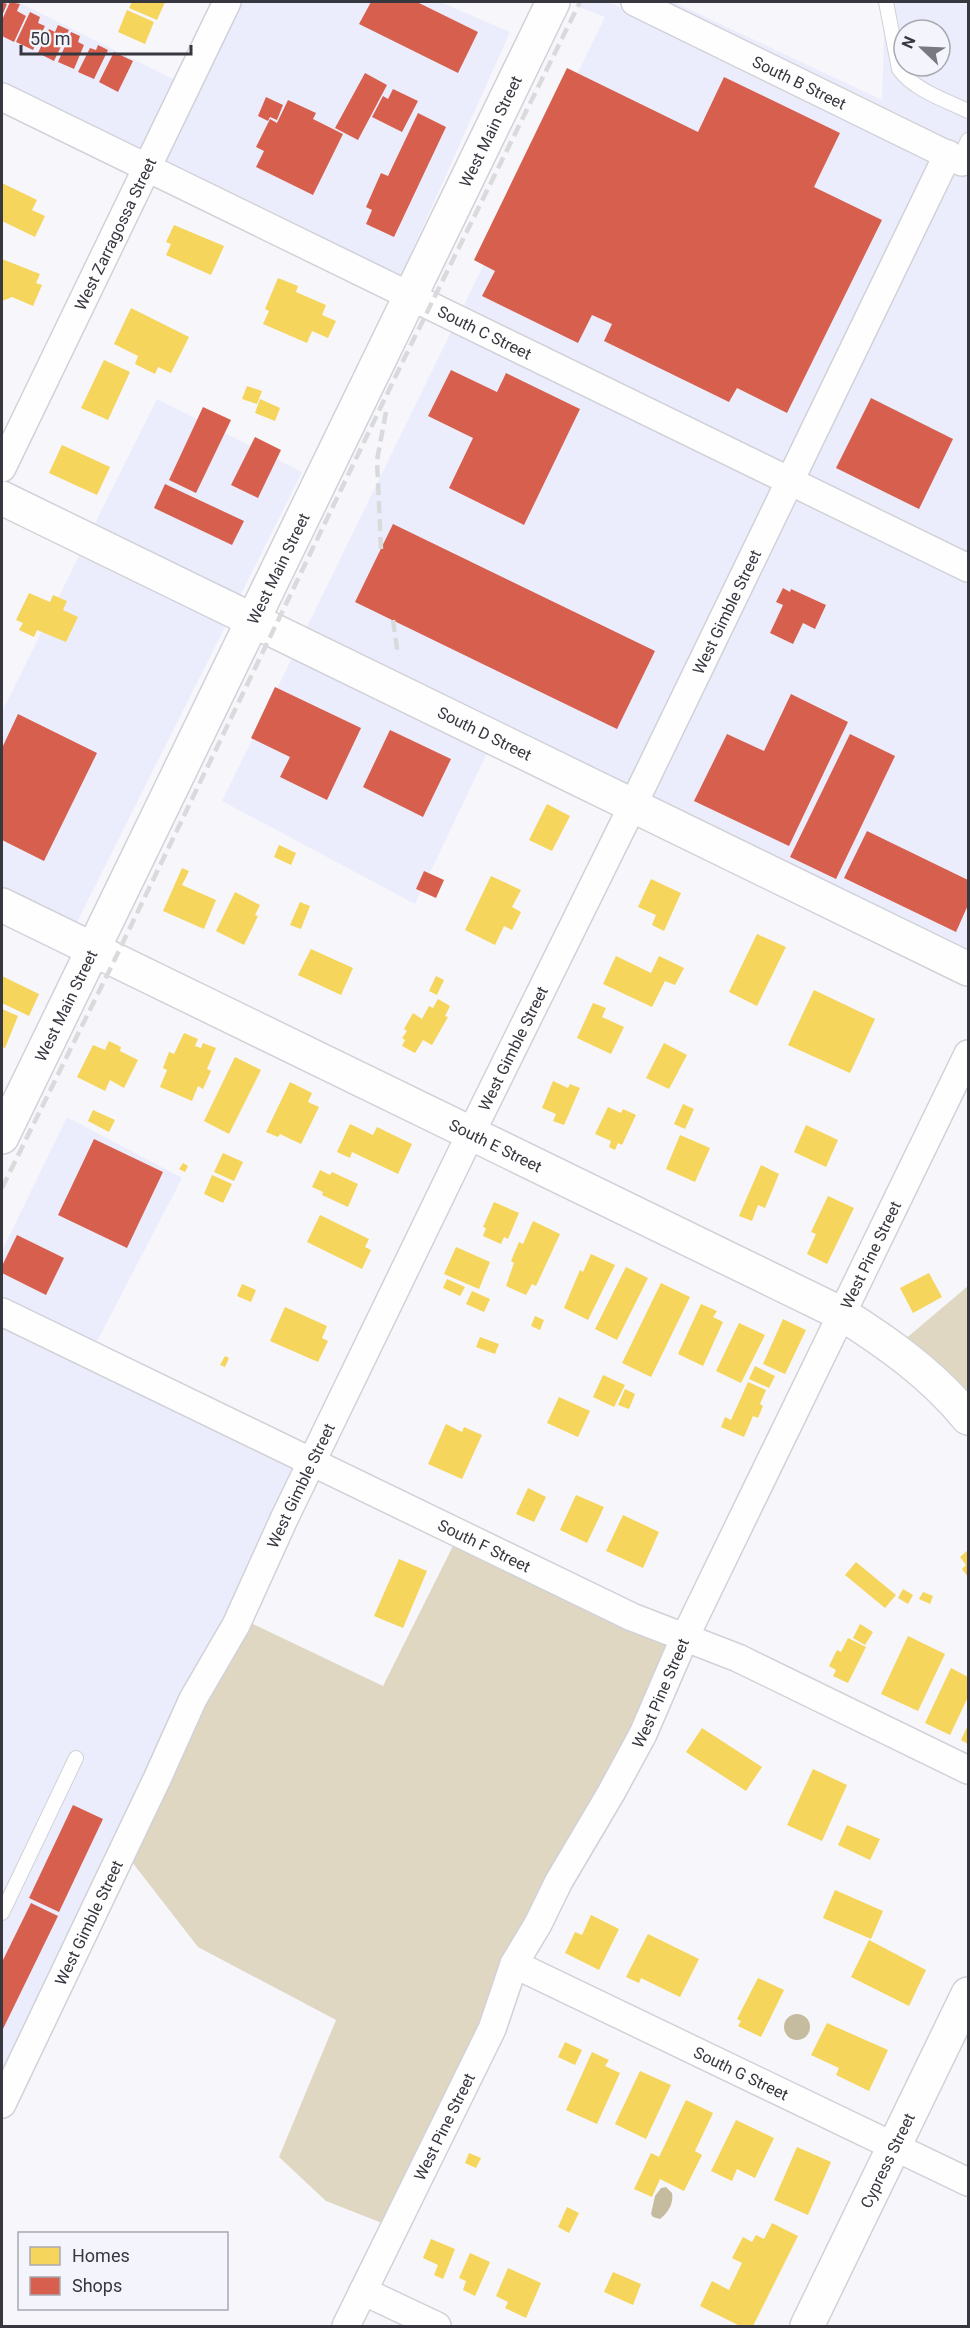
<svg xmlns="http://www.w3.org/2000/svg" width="970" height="2328" viewBox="0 0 970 2328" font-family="Roboto,sans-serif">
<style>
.built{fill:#ecedfc;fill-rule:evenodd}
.forest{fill:#dfd7c1}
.water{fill:#c5bb9f}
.homes{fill:#f6d55c}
.shops{fill:#d6604d}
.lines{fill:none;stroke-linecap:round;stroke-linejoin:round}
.service-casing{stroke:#d1d2d8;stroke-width:16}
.minor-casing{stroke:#d1d2d8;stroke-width:30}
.tertiary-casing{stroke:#d1d2d8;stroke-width:36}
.secondary-casing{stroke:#d1d2d8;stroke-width:36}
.service{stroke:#fefefe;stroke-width:14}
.minor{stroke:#fefefe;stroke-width:27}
.tertiary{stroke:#fefefe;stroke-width:33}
.secondary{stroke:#fefefe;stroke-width:33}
.rail{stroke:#d9dadc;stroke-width:4.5;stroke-dasharray:12 6;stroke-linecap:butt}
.labels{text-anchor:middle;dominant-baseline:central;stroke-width:6;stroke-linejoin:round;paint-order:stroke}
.street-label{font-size:16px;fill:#36373f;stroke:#f4f4fd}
</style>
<rect width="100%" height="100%" fill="#f6f6fb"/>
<g class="built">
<path d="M2 2H18L175 80 140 152 2 85Z"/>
<path d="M242 2H440L510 32 400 278 163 163Z"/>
<path d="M579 2H609L931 159 783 466 462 309 605 17 577 6Z"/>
<path d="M661 2H674L882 100 884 35 879 2H968V152ZM904 30H940V66H904Z"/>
<path d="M955 171 968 177V555L806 477Z"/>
<path d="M452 330 773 486 626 789 304 633Z"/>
<path d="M157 399 302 472 238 600 92 529Z"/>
<path d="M796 498 968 580V957L649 801Z"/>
<path d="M82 550 228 621 74 928 2 892V712Z"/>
<path d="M294 654 489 749 415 904 222 801Z"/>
<path d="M67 1117 182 1178 95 1345 2 1300V1251Z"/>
<path d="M2 1325 295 1467 224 1619 145 1774 2 2073Z"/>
</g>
<g class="forest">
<path d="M968 1286V1400L903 1341Z"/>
<path d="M454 1544 668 1644 631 1729 498 1968 480 2024 382 2223 326 2201 279 2157 336 2020 198 1947 132 1862 205 1705 251 1623 383 1686Z"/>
</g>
<g class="water">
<circle cx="797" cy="2027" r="13"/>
<path d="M666 2187 672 2193C674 2203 668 2213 660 2219L653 2217 651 2214 655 2196 661 2188Z"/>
</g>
<g class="homes">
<path d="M132 2H165L157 20 129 8Z"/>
<path d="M127 10 154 22 145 44 118 32Z"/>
<path d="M2 183 37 200 32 210 45 216 35 237 2 221Z"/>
<path d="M174 225 224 246 211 275 166 255 171 244 166 242Z"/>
<path d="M2 259 40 274 36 283 42 285 33 306 12 297 2 301Z"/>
<path d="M278 278 298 286 296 292 326 305 322 315 336 321 328 338 312 331 307 343 263 324 269 311 265 309Z"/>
<path d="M131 308 189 337 171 373 158 367 155 374 135 364 138 356 114 344Z"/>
<path d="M104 360 130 372 108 420 81 408Z"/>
<path d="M247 386 262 391 257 404 242 399Z"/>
<path d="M260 399 280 408 275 421 255 413Z"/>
<path d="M62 445 110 467 97 495 49 473Z"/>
<path d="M29 593 50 602 53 595 67 601 63 610 78 617 66 642 37 630 34 637 19 630 23 623 16 620Z"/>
<path d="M547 804 570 816 552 851 529 840Z"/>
<path d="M279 845 296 853 291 865 274 857Z"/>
<path d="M182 868 189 871 182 885 216 900 204 929 163 911Z"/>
<path d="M491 876 521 890 512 907 521 912 512 930 504 926 495 945 465 930Z"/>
<path d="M651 879 681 893 664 931 652 925 656 915 638 907Z"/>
<path d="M235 892 260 905 255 915 258 916 244 945 216 931Z"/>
<path d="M300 902 310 906 301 929 290 925Z"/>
<path d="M757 934 786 947 757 1006 729 992Z"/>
<path d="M311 949 353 968 341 995 298 975Z"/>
<path d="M616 956 651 973 659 956 684 968 675 985 665 981 652 1007 603 984Z"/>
<path d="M2 976 39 994 29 1016 2 1003Z"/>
<path d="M436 976 444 980 437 995 429 991Z"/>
<path d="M814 990 875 1019 850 1073 788 1045Z"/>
<path d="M438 999 450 1006 445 1016 448 1017 432 1045 423 1040 415 1053 402 1046 405 1040 402 1038 407 1031 404 1029 413 1013 422 1019 429 1006 433 1008Z"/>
<path d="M593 1003 606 1008 602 1017 624 1027 611 1054 577 1038Z"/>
<path d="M2 1009 18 1016 5 1048 2 1047Z"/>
<path d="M184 1033 198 1039 195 1046 201 1048 203 1043 216 1048 207 1069 211 1071 203 1089 198 1086 192 1101 160 1087 167 1070 163 1068 169 1052 174 1054Z"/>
<path d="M109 1041 121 1047 120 1051 138 1060 124 1088 110 1080 105 1091 77 1077 93 1045 105 1050Z"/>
<path d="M664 1043 687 1055 669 1089 646 1078Z"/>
<path d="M235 1057 261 1070 229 1134 204 1121Z"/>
<path d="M553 1081 568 1088 570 1084 580 1088 564 1125 553 1121 556 1114 542 1108Z"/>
<path d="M290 1082 312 1093 308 1102 319 1107 301 1144 280 1134 278 1137 266 1132Z"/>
<path d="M683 1104 694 1109 685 1129 674 1124Z"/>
<path d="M608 1107 621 1113 623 1109 636 1115 622 1145 618 1143 615 1150 609 1147 611 1141 595 1134Z"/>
<path d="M93 1110 115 1120 109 1132 88 1121Z"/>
<path d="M350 1124 373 1135 377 1127 412 1144 398 1174 352 1152 350 1158 337 1152Z"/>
<path d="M806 1125 838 1140 826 1167 794 1152Z"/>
<path d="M680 1135 710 1148 695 1182 666 1169Z"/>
<path d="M223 1153 243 1162 234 1181 214 1172Z"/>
<path d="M183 1163 188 1166 185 1172 179 1169Z"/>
<path d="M761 1165 779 1174 765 1208 758 1205 752 1221 739 1216Z"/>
<path d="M320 1170 330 1175 332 1172 358 1184 348 1207 322 1195 323 1192 312 1187Z"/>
<path d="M212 1175 232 1184 223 1203 204 1194Z"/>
<path d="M828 1196 854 1208 827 1264 807 1254 816 1234 811 1232Z"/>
<path d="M494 1202 519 1213 508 1239 504 1237 501 1244 483 1236 486 1228 483 1227Z"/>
<path d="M320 1215 369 1239 365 1247 371 1250 362 1269 307 1242Z"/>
<path d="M533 1221 560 1234 536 1286 532 1284 526 1295 506 1286 514 1263 511 1261 519 1242 523 1244Z"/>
<path d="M456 1247 490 1262 479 1289 444 1274Z"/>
<path d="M591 1254 615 1265 588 1320 564 1308 580 1270 583 1272Z"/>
<path d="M626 1267 648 1278 617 1340 595 1329Z"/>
<path d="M929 1273 942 1297 913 1313 900 1288Z"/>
<path d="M447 1279 465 1287 460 1296 443 1288Z"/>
<path d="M661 1283 690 1297 651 1377 622 1363Z"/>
<path d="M242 1284 256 1290 251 1302 237 1296Z"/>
<path d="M472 1291 490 1299 484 1312 466 1304Z"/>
<path d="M701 1304 717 1311 713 1317 723 1322 703 1366 678 1354Z"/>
<path d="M285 1307 327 1326 322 1338 328 1341 318 1362 270 1341Z"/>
<path d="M535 1316 544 1320 540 1330 531 1326Z"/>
<path d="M783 1319 806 1330 785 1374 763 1364Z"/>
<path d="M739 1323 765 1335 741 1383 716 1371Z"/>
<path d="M480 1337 499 1344 495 1354 476 1347Z"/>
<path d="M225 1356 229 1358 225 1367 220 1365Z"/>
<path d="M755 1366 775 1376 769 1388 749 1379Z"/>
<path d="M603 1375 625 1385 614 1407 593 1397Z"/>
<path d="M748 1382 766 1390 760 1404 763 1406 758 1418 753 1416 744 1437 721 1427 725 1417 731 1420Z"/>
<path d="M625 1389 635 1394 629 1409 618 1405Z"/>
<path d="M559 1397 590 1411 578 1437 547 1423Z"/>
<path d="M446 1424 462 1432 464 1427 482 1435 462 1479 428 1464Z"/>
<path d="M528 1488 546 1497 534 1522 516 1514Z"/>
<path d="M576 1495 604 1507 587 1543 560 1530Z"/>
<path d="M623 1515 659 1532 643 1568 606 1551Z"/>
<path d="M968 1550V1577L962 1569 966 1565 960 1557Z"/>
<path d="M399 1559 427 1571 403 1628 374 1616Z"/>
<path d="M856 1562 896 1595 885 1608 845 1575Z"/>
<path d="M903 1589 913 1595 908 1604 898 1598Z"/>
<path d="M923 1592 933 1596 930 1604 919 1599Z"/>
<path d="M860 1624 873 1632 865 1645 853 1638Z"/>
<path d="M908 1636 945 1654 918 1711 881 1694Z"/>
<path d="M848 1638 866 1647 848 1683 833 1676 836 1670 829 1666 837 1650 841 1652Z"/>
<path d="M951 1668 968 1677V1697L950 1735 925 1723Z"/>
<path d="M968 1725V1744L961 1740Z"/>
<path d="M702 1728 762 1767 746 1791 686 1752Z"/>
<path d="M813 1769 847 1785 822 1841 787 1825Z"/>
<path d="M847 1825 880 1839 870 1860 838 1845Z"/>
<path d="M835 1890 883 1911 871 1939 823 1918Z"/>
<path d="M591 1915 619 1929 599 1970 565 1953 575 1932 582 1935Z"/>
<path d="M648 1934 699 1959 680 1997 641 1978 639 1983 626 1977Z"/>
<path d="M869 1940 926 1970 909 2006 851 1977Z"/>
<path d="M758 1978 784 1990 761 2037 738 2026 741 2021 737 2019Z"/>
<path d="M827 2023 888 2050 869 2091 836 2075 839 2068 811 2055Z"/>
<path d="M565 2042 582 2050 575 2065 558 2057Z"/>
<path d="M592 2052 609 2060 605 2066 620 2073 597 2124 566 2110Z"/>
<path d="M640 2071 671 2085 646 2139 615 2124Z"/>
<path d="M686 2100 713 2113 695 2151 702 2155 684 2191 660 2179 652 2197 634 2189 651 2153 659 2157Z"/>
<path d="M736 2120 774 2138 755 2178 737 2169 732 2181 711 2171Z"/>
<path d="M797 2147 831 2162 808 2215 774 2200Z"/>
<path d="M469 2153 481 2158 476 2168 465 2163Z"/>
<path d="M567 2207 579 2213 569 2233 558 2227Z"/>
<path d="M772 2223 798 2236 753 2326H740L700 2306 712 2281 729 2290 742 2263 732 2258 743 2237 752 2242 756 2235 764 2239Z"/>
<path d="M431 2239 455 2249 443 2279 434 2275 438 2265 423 2258Z"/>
<path d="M470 2253 490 2262 475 2296 463 2290 466 2281 459 2278Z"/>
<path d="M508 2268 541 2283 526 2318 505 2308 508 2302 496 2296Z"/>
<path d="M613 2272 641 2284 633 2305 604 2292Z"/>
</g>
<g class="shops">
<path d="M2 2 7 4 2 16Z"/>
<path d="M10 2 20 4 17 11 26 16 14 42 2 36V20Z"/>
<path d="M371 2H417L478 32 458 73 359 24Z"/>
<path d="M30 12 40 17 38 23 45 26 33 50 16 42Z"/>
<path d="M58 25 69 30 54 61 38 53 49 29 55 32Z"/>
<path d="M71 32 80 36 78 42 84 45 74 69 58 62Z"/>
<path d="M98 45 108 50 94 79 78 72 90 48 96 50Z"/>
<path d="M114 52 133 61 118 92 99 82Z"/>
<path d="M567 68 698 132 724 77 840 133 814 187 882 220 787 413 737 388 729 402 604 341 612 324 592 315 578 343 482 296 495 271 474 260Z"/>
<path d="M365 73 387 85 358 140 335 128Z"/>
<path d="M393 89 418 101 402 132 372 117 383 96 388 99Z"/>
<path d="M266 97 283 105 277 120 270 117 268 121 258 116Z"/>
<path d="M288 100 316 113 313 119 343 134 313 195 256 167 264 151 256 147 270 119 277 123Z"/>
<path d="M418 113 446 127 394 237 366 224 372 210 366 207 381 173 388 176Z"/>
<path d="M451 370 497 392 506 373 580 409 524 525 449 488 473 438 428 416Z"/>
<path d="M871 398 953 439 919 509 836 468Z"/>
<path d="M203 407 231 420 196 493 169 480Z"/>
<path d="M255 437 281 450 258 498 231 485Z"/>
<path d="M165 484 244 521 232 545 154 508Z"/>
<path d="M393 524 655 651 617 729 355 602Z"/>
<path d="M783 588 790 592 791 589 826 605 815 629 803 623 793 644 770 633 783 605 776 602Z"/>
<path d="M275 687 361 728 327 800 280 777 290 757 251 738Z"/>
<path d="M791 694 848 722 789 846 694 801 727 734 764 751Z"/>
<path d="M18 714 97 753 44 861 2 840V748Z"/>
<path d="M390 730 451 759 423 817 363 787Z"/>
<path d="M850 734 895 756 836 879 790 857Z"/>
<path d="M867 831 968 880V905L956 932 844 878Z"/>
<path d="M424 871 444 880 436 898 416 889Z"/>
<path d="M94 1139 163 1172 127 1248 58 1215Z"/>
<path d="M17 1235 64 1258 46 1295 2 1273V1266Z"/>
<path d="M73 1805 103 1819 59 1912 29 1898Z"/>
<path d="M31 1903 58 1916 2 2031V1962Z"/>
</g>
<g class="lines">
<g class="service-casing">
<g id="service">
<path d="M886 2 899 69C914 90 945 100 968 111"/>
<path d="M959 160 968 140"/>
<path d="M2 1913 76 1758"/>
</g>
</g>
<g class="minor-casing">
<g id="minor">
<path id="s1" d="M635 2 962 162"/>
<path id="s2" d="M2 97 968 568"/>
<path id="s3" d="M2 468 227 2"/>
<path id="s4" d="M2 1312 632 1617 738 1658 968 1770"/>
<path id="s5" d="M514 1964 968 2182"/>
<path id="s6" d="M2 2104 157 1779 193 1699 236 1625 284 1519 471 1133 633 805 948 154"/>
<path d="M363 2291 437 2326"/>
<path id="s7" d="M346 2326 492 2029 514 1964 538 1924 559 1881 611 1793 643 1734 684 1639 968 1054"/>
</g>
</g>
<g class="tertiary-casing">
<g id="tertiary">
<path id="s8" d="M2 498 968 969"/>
<path id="s9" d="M2 905 842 1314C888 1343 933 1375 968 1418"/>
<path id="s10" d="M807 2326 968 1994"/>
</g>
</g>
<g class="secondary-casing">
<g id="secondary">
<path id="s11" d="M2 1137 553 2"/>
</g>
</g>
<use href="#service" class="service"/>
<use href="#minor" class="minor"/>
<use href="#tertiary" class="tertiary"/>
<use href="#secondary" class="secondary"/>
<g class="rail">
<path d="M381 549 377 460 386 412"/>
<path d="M393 620 398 656"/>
<path d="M2 1188 114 961 403 361 580 2"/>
</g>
</g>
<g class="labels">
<g class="street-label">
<text stroke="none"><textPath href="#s1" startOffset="183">South B Street</textPath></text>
<text stroke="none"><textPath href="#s11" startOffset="1118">West Main Street</textPath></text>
<text stroke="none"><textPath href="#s3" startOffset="260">West Zarragossa Street</textPath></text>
<text stroke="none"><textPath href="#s2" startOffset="537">South C Street</textPath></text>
<text stroke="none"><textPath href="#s11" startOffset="632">West Main Street</textPath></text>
<text stroke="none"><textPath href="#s6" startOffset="1659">West Gimble Street</textPath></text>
<text stroke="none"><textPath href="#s8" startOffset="537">South D Street</textPath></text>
<text stroke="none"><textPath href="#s11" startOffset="146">West Main Street</textPath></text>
<text stroke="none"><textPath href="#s6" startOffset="1173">West Gimble Street</textPath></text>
<text stroke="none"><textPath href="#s9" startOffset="549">South E Street</textPath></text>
<text stroke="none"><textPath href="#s7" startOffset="1194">West Pine Street</textPath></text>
<text stroke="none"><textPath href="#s6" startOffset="687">West Gimble Street</textPath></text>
<text stroke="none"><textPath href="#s4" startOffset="536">South F Street</textPath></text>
<text stroke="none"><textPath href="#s7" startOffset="708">West Pine Street</textPath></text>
<text stroke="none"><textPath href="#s6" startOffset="201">West Gimble Street</textPath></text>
<text stroke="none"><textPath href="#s5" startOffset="252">South G Street</textPath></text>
<text stroke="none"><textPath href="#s7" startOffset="222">West Pine Street</textPath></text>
<text stroke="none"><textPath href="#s10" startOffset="184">Cypress Street</textPath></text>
</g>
</g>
<rect width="970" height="2328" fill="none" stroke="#36373f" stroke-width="6"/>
<rect x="18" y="2232" width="210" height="78" fill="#f4f4fd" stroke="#a8a8b1" stroke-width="1.5"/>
<rect x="30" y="2247" width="30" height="18" fill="#f6d55c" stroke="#a8a8b1" stroke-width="1.5"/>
<text x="72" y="2262" font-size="18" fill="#36373f">Homes</text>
<rect x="30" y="2277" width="30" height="18" fill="#d6604d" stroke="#a8a8b1" stroke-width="1.5"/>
<text x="72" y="2292" font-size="18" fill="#36373f">Shops</text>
<g transform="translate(922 48) rotate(293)"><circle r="28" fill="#f4f4fd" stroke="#a8a8b1" stroke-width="1.5"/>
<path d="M0-4.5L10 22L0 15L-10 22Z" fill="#797a81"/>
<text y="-9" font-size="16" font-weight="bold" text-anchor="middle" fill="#36373f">N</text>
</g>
<path d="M21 45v9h170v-9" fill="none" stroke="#36373f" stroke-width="3"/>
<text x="30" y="45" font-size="18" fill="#36373f" stroke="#f4f4fd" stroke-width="4.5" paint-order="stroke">50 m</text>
</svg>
